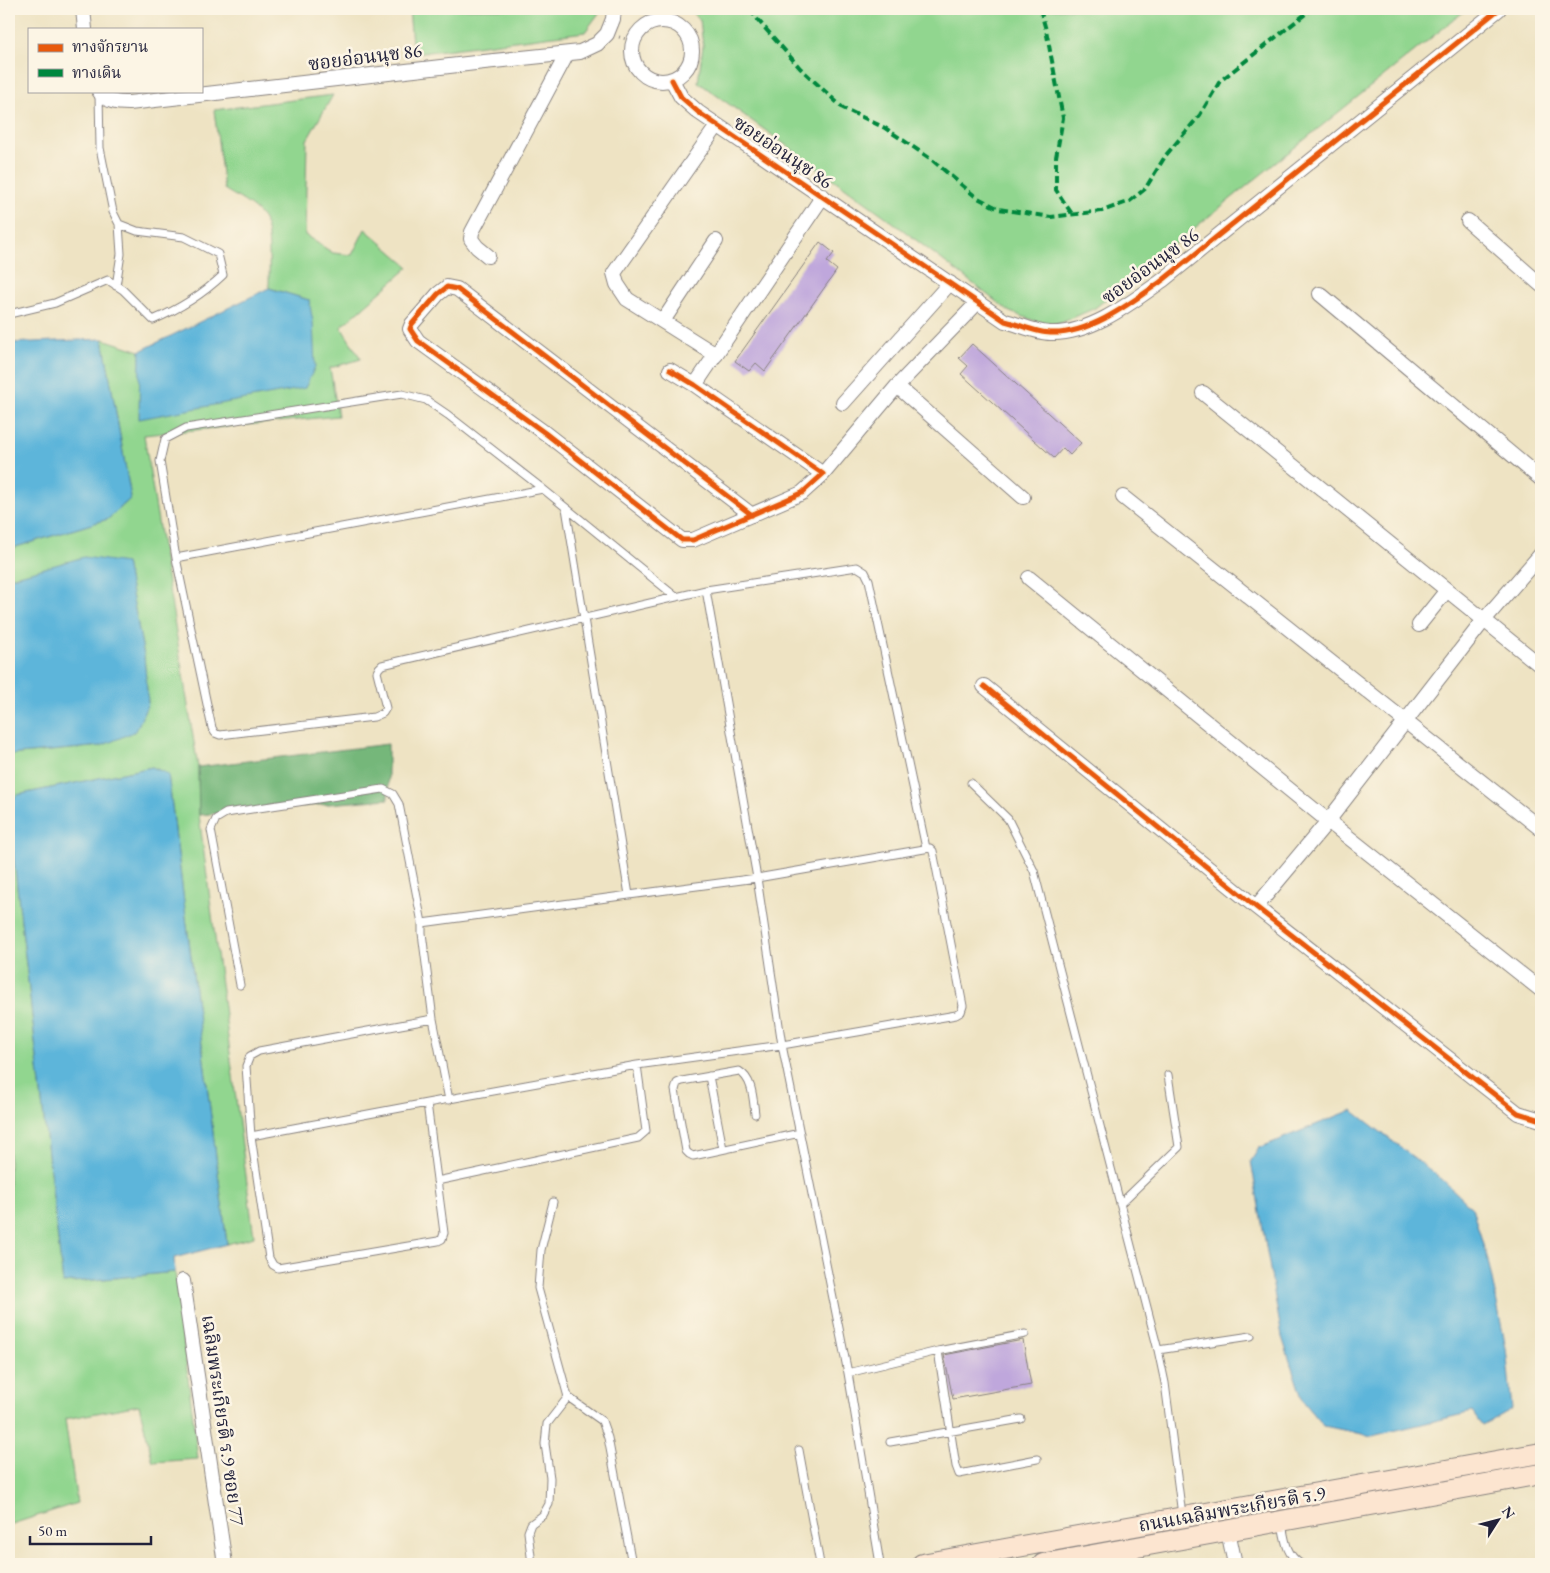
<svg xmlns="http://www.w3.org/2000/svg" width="1550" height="1573" viewBox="0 0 1550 1573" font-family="'EB Garamond','Noto Serif Thai',serif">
  <rect width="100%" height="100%" fill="#fcf5e5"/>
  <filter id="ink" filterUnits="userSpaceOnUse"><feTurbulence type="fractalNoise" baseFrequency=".02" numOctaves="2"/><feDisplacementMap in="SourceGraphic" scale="10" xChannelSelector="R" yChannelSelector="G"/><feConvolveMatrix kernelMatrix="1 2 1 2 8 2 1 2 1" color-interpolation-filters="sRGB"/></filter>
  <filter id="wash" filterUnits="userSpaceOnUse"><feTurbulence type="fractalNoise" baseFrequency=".0096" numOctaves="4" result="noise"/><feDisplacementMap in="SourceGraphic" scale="20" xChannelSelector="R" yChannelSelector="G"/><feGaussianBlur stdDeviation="1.12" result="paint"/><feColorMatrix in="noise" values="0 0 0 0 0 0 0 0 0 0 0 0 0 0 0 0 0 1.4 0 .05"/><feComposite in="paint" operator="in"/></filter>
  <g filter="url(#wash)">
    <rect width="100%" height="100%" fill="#eee3c3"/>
    <path fill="#91d68f" stroke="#5a7c65" d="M409 9H602L585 32 413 54Z
      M688 9H1467L1095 308 1052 327 1010 312 886 217 698 82 703 46 700 20Z
      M333 95 307 140 305 235 333 253 352 255 365 229 409 267 341 327 361 359 330 368 338 416 144 435 198 767 199 815 254 1237 227 1244 168 774 152 767 17 795 9 804V755L101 746 148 703 144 656 126 563 16 575 9 578V549L108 519 131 498 103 339 140 351V419L309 300 269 288C269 272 271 230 263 218 254 205 236 197 224 189L214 110Z
      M9 817 63 1283 175 1272 198 1459 153 1462 139 1405 65 1419 77 1503 9 1525Z"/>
    <path fill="#74b77a" stroke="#4b6c5a" d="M388 744V799L199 815 198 767Z"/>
    <path fill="#5db5da" stroke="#406c8a" d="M269 288 309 300 313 322 315 367 305 388 139 419 140 351Z
      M103 339 131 498 108 519 9 549V343Z
      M84 557 126 563 144 656 148 703 136 731 101 746 9 755V578Z
      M152 767 168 774 227 1244 174 1258 175 1272 63 1283 9 817V804L17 795Z
      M1352 1110 1443 1180 1472 1208 1488 1260 1506 1348 1512 1409 1482 1426 1472 1412 1372 1436 1324 1426 1303 1401 1282 1337 1251 1161 1259 1148Z"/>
    <g id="blocks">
      <path fill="#bfa7dc" d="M820 242 834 253 827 262 837 270 765 371 756 363 749 371 735 361Z
        M972 344 1081 443 1070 455 1063 448 1054 458 961 374 968 366 959 358Z
        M1023 1340 1031 1385 953 1399 944 1355Z"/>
    </g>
  </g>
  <g filter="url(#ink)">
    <use href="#blocks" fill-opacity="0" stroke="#88827f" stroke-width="1"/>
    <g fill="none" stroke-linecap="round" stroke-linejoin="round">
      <defs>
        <path id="service" d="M116 286 121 254 119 224
          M9 314 55 303 108 280 123 290 153 320C179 309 202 295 223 275L218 254 184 237 137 231 119 224 113 212 100 148 99 94
          M176 558 543 489
          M706 590 757 878 782 1045 848 1373 880 1564
          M676 597 382 665 379 668 377 672 386 708 383 713 374 717 220 735 215 733 212 728 176 558 160 461 165 439 186 428 402 394 426 400 448 415 543 489 676 597 706 590 857 567 865 572 869 580 926 848
          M971 783 1008 819 1034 871 1158 1350 1165 1383 1182 1515
          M240 985 211 830 216 819 226 813 383 789 393 794 399 804 422 923
          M709 1076 723 1149
          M449 1100 433 1019 422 933V923L629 895 566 508
          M427 1103 444 1233 442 1239 438 1241 278 1268 273 1265 269 1258 251 1136 246 1066 250 1056 259 1051 433 1019
          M755 1114C753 1099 753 1079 739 1071L682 1081 677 1083 675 1090 686 1151 689 1154 693 1156 800 1133
          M251 1136 427 1103 637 1065 782 1045 956 1015 961 1012 963 1006 933 851 930 848 757 878 629 895
          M437 1181 638 1138 646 1131 637 1065
          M553 1202 541 1250 538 1288 568 1397 602 1421 608 1438 632 1564
          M1120 1204 1179 1147 1168 1075
          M1158 1350 1251 1336
          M938 1351 1025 1334
          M848 1373 938 1351 956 1466 959 1474 1037 1459
          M890 1442 1021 1419
          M799 1450 820 1564
          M1282 1523C1285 1540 1286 1555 1301 1564
          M532 1564 528 1532 531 1524 543 1515 549 1504 550 1478 545 1444 547 1424 568 1397"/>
        <path id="minor" d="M83 9 85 29
          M632 51a30 30 0 1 1 60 0a30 30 0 1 1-60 0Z
          M672 80 681 97 698 112 1005 321C1018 324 1037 333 1050 333 1090 335 1132 302 1163 280L1499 9
          M99 91C105 102 118 103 129 103L484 62 580 52 597 44 607 34 613 19 614 9
          M1468 221 1541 285
          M488 256 477 247 471 239 472 232 567 54
          M1320 294 1541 479
          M663 321 716 241
          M716 355 627 299 617 284 614 273 717 126
          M670 370 695 385 823 474 802 493 693 540H682L545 433 418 341 410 329 412 324 438 294 447 287 457 289 752 515
          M695 385 823 196
          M897 386 1023 497
          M1203 393 1541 666
          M843 403 950 283
          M823 474 897 386 978 302
          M1123 497 1541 829
          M1029 578 1328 821 1541 990
          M1419 625 1447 590
          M984 686 1256 907 1518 1113 1541 1120
          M1256 907 1328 821 1484 620 1541 554
          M183 1281 225 1564
          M1228 1531 1235 1564"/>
        <path id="secondary" d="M922 1564 1541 1453
          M1043 1564 1541 1474"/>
      </defs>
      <use href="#service" stroke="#88827f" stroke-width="9"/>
      <use href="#minor" stroke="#88827f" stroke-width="16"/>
      <use href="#secondary" stroke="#88827f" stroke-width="22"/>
      <path stroke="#88827f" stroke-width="3" stroke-dasharray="1 4" stroke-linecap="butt" d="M619 37 633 41"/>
      <use href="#service" stroke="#fff" stroke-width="7"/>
      <use href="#minor" stroke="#fff" stroke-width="14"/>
      <use href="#secondary" stroke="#fce5d0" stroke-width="20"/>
      <path stroke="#00873e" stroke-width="4" stroke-dasharray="8 4" stroke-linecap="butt" d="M750 9 757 19 800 68 843 108 885 128 931 159 976 197 999 209 1051 217 1102 211 1130 201 1145 189 1166 155 1200 115 1220 81 1308 12 1314 9
        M1040 9 1046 30 1063 118 1056 157V190L1072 214"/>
      <defs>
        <path id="cycleway" d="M672 80 681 97 698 112 1005 321C1018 324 1037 333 1050 333 1090 335 1132 302 1163 280L1499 9
          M670 370 695 385 823 474 802 493 693 540H682L545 433 418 341 410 329 412 324 438 294 447 287 457 289 752 515
          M984 686 1256 907 1518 1113 1541 1120"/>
      </defs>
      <use href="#cycleway" stroke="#fcf5e5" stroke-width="8"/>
      <use href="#cycleway" stroke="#e8590c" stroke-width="5"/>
    </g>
  </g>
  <g text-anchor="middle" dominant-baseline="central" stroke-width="5" stroke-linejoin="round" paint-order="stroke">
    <g font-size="19" fill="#22223b" stroke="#fcf5e5">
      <text transform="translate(365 57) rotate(-7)">ซอยอ่อนนุช 86</text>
      <text transform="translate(783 152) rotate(34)">ซอยอ่อนนุช 86</text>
      <text transform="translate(1150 266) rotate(-36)">ซอยอ่อนนุช 86</text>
      <text transform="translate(223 1420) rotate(82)">เฉลิมพระเกียรติ ร.9 ซอย 77</text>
      <text transform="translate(1232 1509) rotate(-10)">ถนนเฉลิมพระเกียรติ ร.9</text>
    </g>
  </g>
  <rect width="1550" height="1573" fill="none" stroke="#fcf5e5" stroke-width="30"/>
  <rect x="28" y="28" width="175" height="65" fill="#fcf5e5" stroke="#a5a1a1"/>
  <rect x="38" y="44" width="25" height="8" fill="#e8590c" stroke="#a5a1a1"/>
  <text x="72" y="52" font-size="15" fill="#22223b">ทางจักรยาน</text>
  <rect x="38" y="69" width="25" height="8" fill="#00873e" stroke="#a5a1a1"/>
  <text x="72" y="78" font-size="15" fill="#22223b">ทางเดิน</text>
  <g transform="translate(1498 1520) rotate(54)" stroke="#fcf5e5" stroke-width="4" paint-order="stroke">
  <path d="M0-4L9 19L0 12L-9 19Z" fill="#22223b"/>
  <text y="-8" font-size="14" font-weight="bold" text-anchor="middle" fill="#22223b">N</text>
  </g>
  <path d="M30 1536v8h121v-8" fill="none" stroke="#22223b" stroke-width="2.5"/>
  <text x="38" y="1536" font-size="15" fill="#22223b" stroke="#fcf5e5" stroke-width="4" paint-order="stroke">50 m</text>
</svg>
